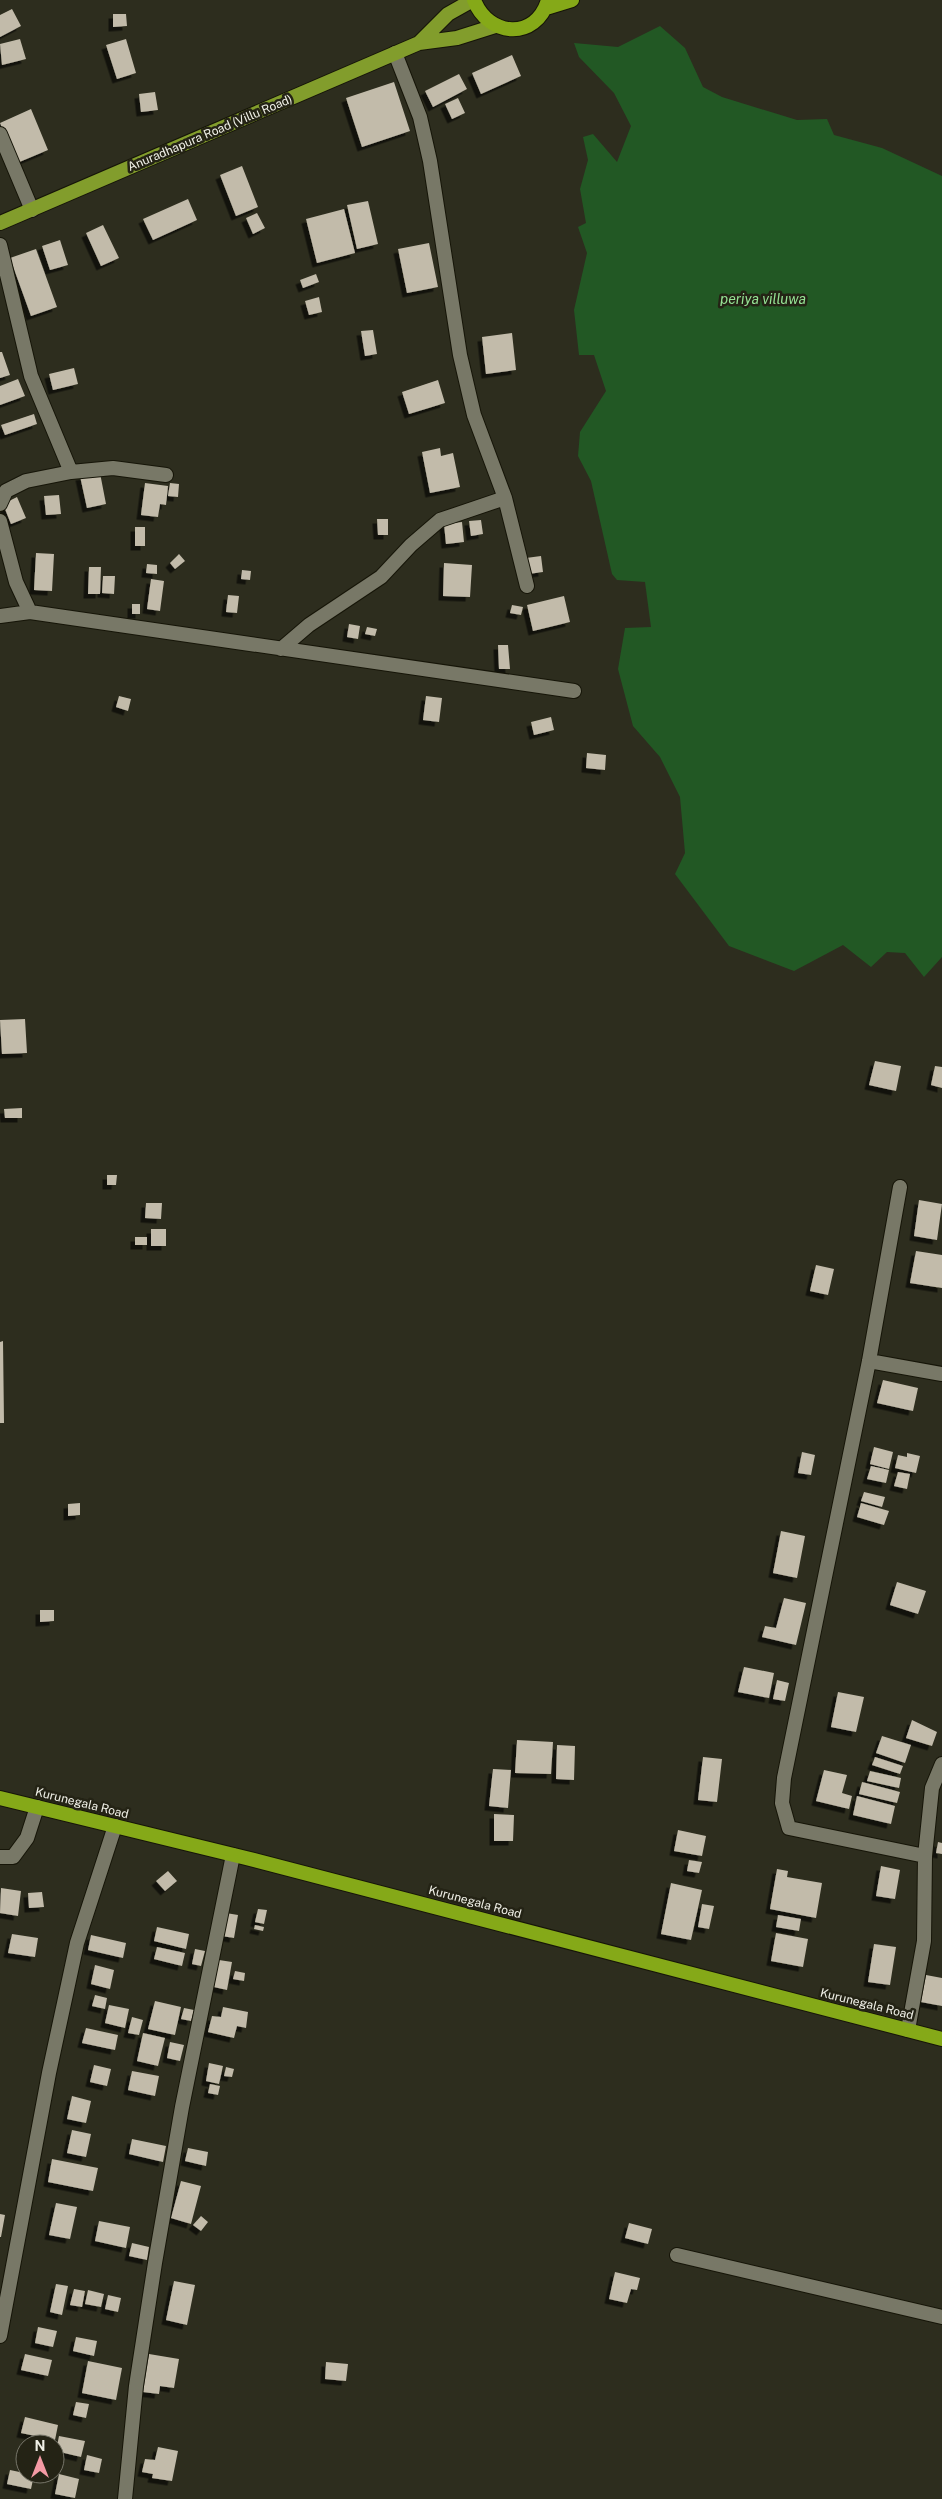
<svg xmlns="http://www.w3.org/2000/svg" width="942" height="2499" viewBox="0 0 942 2499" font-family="'Public Sans',sans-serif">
  <defs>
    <filter id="shadow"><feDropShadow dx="-4.5" dy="4.5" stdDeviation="0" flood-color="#0009"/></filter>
  </defs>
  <rect width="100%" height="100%" fill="#2d2d1e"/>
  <path fill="#225824" d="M660 26 685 48 703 87 722 97 797 120 827 119 834 135 882 148 942 176V957L924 977 905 953 887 952 871 967 843 945 794 971 729 946 675 874 685 853 680 797 660 757 633 726 618 669 625 628 651 627 645 582 617 580 612 574 591 481 578 456 580 432 606 391 594 355H579L574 310 587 253 578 227 586 223 580 189 588 160 583 137 593 134 617 162 631 126 614 93 579 57 574 43 618 47Z"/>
  <path fill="#c2bbaa" filter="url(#shadow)" d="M12 9 21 26 0 37V15Z
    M113 14H126L127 26 113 27Z
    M20 39 26 59 2 65 0 44Z
    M126 39 136 73 117 79 106 45Z
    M512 55 521 76 481 94 472 73Z
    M459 74 467 89 433 107 425 91Z
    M394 82 410 131 362 147 346 98Z
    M155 92 158 110 141 112 139 94Z
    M458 98 465 113 452 119 445 104Z
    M31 109 48 150 17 163 0 123Z
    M242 166 258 207 236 216 220 175Z
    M188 199 197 220 153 240 143 219Z
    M368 201 378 244 357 249 347 205Z
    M344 209 355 253 317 263 306 219Z
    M257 213 265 228 253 234 246 218Z
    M103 225 119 258 101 266 86 233Z
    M60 240 68 265 50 270 42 246Z
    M429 243 438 287 407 293 398 249Z
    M36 249 57 307 31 316 10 258Z
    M316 274 319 282 303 288 300 280Z
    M319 297 322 312 309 315 305 301Z
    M373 330 377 354 365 356 361 331Z
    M512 333 516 370 486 374 482 337Z
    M0 352H2L10 375 0 378Z
    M74 368 78 384 53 390 49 374Z
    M18 379 25 396 0 405V386Z
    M438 380 445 403 409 414 402 392Z
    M34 414 37 424 5 435 1 425Z
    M440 448 441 456 453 453 460 487 430 493 422 452Z
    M100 473 106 504 87 508 80 476Z
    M145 483 168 486 166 505 160 504 158 517 141 515Z
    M170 483 179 484 178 497 168 496Z
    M59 495 61 514 46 515 44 496Z
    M17 497 26 518 11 524 3 504Z
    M377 519H388V535H378Z
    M481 520 483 534 471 536 469 521Z
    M462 522 464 542 446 544 444 524Z
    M135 527H145V546H135Z
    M36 553 54 554 52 591 34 590Z
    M179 554 185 561 175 569 170 563Z
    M541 556 543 572 528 574 526 558Z
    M444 563 472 565 470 597 443 596Z
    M147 564 157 565V574L146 573Z
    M89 567H101L100 594H88Z
    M242 570 251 571 250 580 241 579Z
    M103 576H115L114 594 102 593Z
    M151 579 164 581 160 611 147 609Z
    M228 595 239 596 237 613 226 612Z
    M564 596 570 622 533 631 527 605Z
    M132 604H140V614H132Z
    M512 605 523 607 521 615 510 613Z
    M349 624 360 626 358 639 347 637Z
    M367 627 377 629 375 636 365 634Z
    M498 645H508L510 669H499Z
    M119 696 131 699 128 711 116 707Z
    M426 696 442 698 439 722 423 720Z
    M551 717 554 730 534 735 531 722Z
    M587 753 606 755 605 770 586 768Z
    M25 1019 27 1053 2 1054 0 1020Z
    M875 1061 901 1066 896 1091 869 1085Z
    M935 1066 942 1067V1088L931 1085Z
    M22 1108V1118H5L4 1109Z
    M107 1175H117L116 1185H107Z
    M919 1200 942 1204 937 1240 914 1236Z
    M146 1203H162L161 1219 145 1218Z
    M151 1229H166V1246H151Z
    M135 1237H147V1245H135Z
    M916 1251 942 1255V1288L910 1283Z
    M816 1265 834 1269 828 1295 810 1291Z
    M3 1341 4 1423H0V1342Z
    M883 1380 918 1388 913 1411 877 1403Z
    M874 1447 893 1452 889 1469 870 1464Z
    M802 1452 815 1455 811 1475 798 1473Z
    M907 1453 920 1456 916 1473 895 1468 898 1455 907 1457Z
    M871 1466 889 1470 886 1483 867 1479Z
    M898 1472 910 1474 907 1489 894 1486Z
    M864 1492 885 1497 882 1507 861 1501Z
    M80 1503V1515L68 1516V1504Z
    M861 1503 889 1511 884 1525 857 1517Z
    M781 1531 805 1536 797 1578 773 1573Z
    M897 1582 926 1591 918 1614 890 1605Z
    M784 1598 806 1603 796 1645 762 1637 765 1626 776 1628Z
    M40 1610H54V1621L40 1622Z
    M744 1667 774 1673 769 1698 738 1692Z
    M777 1680 789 1683 785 1701 773 1699Z
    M838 1692 864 1697 856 1732 831 1727Z
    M912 1720 937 1732 932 1746 906 1738Z
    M882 1736 911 1745 905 1763 876 1753Z
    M517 1740 553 1742 551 1774 515 1773Z
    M557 1745 575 1746 574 1780 556 1779Z
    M703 1757 722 1759 717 1802 698 1800Z
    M875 1757 903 1766 900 1774 872 1765Z
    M493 1769 511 1770 508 1808 489 1806Z
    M824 1770 847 1775 842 1793 852 1796 849 1809 816 1801Z
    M870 1771 901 1778 899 1788 867 1781Z
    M862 1782 900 1792 897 1803 859 1794Z
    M857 1796 895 1806 891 1824 853 1815Z
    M494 1814 514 1815 513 1841H494Z
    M678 1830 706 1836 702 1856 674 1851Z
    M938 1842 942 1843V1854L936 1853Z
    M689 1860 702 1862 699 1873 687 1871Z
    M881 1866 900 1870 895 1899 876 1896Z
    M777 1869 788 1871 787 1877 822 1883 816 1918 770 1909Z
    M168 1871 177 1881 165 1891 156 1881Z
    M671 1883 702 1890 691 1940 661 1934Z
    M1 1888 21 1891 18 1916 0 1913Z
    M42 1892 44 1907 29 1908 28 1893Z
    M702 1904 714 1906 709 1929 698 1927Z
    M258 1909 267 1910 264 1924 255 1922Z
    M226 1913 238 1915 234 1938 222 1936Z
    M778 1915 801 1919 799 1931 776 1927Z
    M255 1925 264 1927 263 1931 254 1929Z
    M157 1927 189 1934 186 1949 154 1941Z
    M776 1933 808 1939 803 1967 771 1961Z
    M12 1934 38 1938 35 1957 8 1953Z
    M91 1935 126 1943 123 1958 88 1950Z
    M874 1944 896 1947 890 1985 868 1982Z
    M157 1947 185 1953 182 1966 154 1959Z
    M195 1949 205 1951 201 1966 192 1964Z
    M219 1960 232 1962 227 1990 214 1987Z
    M95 1965 114 1970 110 1989 91 1984Z
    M235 1971 245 1973 244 1981 233 1979Z
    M926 1975 942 1978V2006L921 2002Z
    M95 1995 107 1998 105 2009 92 2006Z
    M155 2001 181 2007 175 2035 148 2029Z
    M109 2005 129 2009 125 2028 105 2023Z
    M223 2007 248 2012 246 2028 237 2026 234 2038 208 2032 212 2016 221 2017Z
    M184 2008 194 2010 191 2021 181 2019Z
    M132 2017 143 2020 139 2035 128 2033Z
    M86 2028 118 2035 115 2050 82 2043Z
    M143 2033 165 2038 158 2066 137 2061Z
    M170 2042 184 2045 180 2061 167 2058Z
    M209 2063 223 2066 219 2084 206 2081Z
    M94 2065 111 2069 107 2086 90 2082Z
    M226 2067 234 2069 232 2077 224 2076Z
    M132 2071 159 2076 155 2096 128 2090Z
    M210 2084 220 2086 218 2095 208 2093Z
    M72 2096 91 2101 86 2123 67 2119Z
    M72 2130 91 2134 86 2157 67 2153Z
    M132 2139 166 2146 163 2162 129 2154Z
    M188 2148 208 2152 206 2166 185 2161Z
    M52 2159 98 2168 93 2191 48 2182Z
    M181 2181 201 2186 191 2224 171 2218Z
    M56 2203 77 2207 70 2239 49 2235Z
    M0 2214 5 2215 1 2237H0Z
    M201 2216 208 2222 201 2231 193 2225Z
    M99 2221 130 2227 126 2248 95 2241Z
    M629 2223 652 2229 648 2244 625 2238Z
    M132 2243 149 2247 147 2260 129 2256Z
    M615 2272 640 2278 637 2290 631 2289 627 2303 609 2299Z
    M174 2281 195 2285 187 2325 166 2320Z
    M56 2284 68 2286 62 2315 50 2312Z
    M74 2289 85 2291 82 2307 70 2305Z
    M88 2290 104 2294 101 2307 85 2304Z
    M108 2295 121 2298 118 2312 105 2309Z
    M38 2327 57 2331 53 2347 35 2343Z
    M76 2337 97 2341 94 2356 73 2351Z
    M25 2354 52 2360 48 2376 21 2370Z
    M149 2354 179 2359 174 2388 160 2386 159 2394 143 2392Z
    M88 2361 122 2368 116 2400 82 2393Z
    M326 2362 348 2364 346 2381 325 2379Z
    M76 2402 89 2404 86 2418 73 2415Z
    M25 2417 58 2425 55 2440 21 2433Z
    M59 2436 85 2441 81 2457 56 2451Z
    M158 2447 178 2451 172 2481 152 2478 153 2474 142 2472 145 2459 155 2460Z
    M87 2455 102 2459 99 2473 84 2470Z
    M10 2470 34 2475 31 2489 7 2484Z
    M59 2474 79 2479 75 2498 55 2494Z"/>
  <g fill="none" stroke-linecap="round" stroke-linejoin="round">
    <defs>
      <path id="minor" d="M395 53 420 117 430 161 460 355 474 415 505 498 527 586
        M0 134 32 210
        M0 245 31 376 71 472 26 481 6 491 0 504
        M71 472 113 468 166 475
        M0 521 16 582 30 612
        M0 616 30 612 574 691
        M281 649 309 625 381 577 411 545 440 520 505 498
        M900 1187 869 1361 784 1778 782 1803 789 1828 925 1856
        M869 1361 942 1374
        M0 1857H13L27 1838 37 1807
        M908 2030 924 1941 925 1856 932 1788 942 1764
        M677 2255 942 2317
        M0 2336 49 2073 77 1943 115 1826
        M125 2499 136 2386 155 2263 182 2107 233 1855"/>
      <path id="primary" d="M419 43 448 14 473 0
        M0 223 419 43 457 38 495 26"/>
      <path id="trunk" d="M474 0C488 37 536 41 548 0
        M546 8 572 0
        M0 1798 246 1858 942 2039"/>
    </defs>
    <use href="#minor" stroke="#161508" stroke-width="16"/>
    <use href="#primary" stroke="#161508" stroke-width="16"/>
    <use href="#trunk" stroke="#161508" stroke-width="16"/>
    <use href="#minor" stroke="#787867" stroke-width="14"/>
    <use href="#primary" stroke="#829d2c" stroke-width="14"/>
    <use href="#trunk" stroke="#85a918" stroke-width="14"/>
  </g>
  <g text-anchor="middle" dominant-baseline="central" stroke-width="5" stroke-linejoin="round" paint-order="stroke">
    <g font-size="12" fill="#f0f0e7" stroke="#242315">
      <text transform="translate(210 133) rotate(-23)">Anuradhapura Road (Villu Road)</text>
      <text transform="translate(82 1803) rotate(14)">Kurunegala Road</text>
      <text transform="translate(475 1902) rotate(15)">Kurunegala Road</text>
      <text transform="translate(867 2004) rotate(14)">Kurunegala Road</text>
    </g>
    <g font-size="14" font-style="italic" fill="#96e395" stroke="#242315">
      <text x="763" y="299">periya villuwa</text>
    </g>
  </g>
  <g transform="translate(40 2459)"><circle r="24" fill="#242315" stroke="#767569"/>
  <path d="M0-4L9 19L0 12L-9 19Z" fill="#f49aa4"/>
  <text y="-8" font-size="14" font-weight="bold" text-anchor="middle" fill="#f0f0e7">N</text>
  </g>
</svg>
